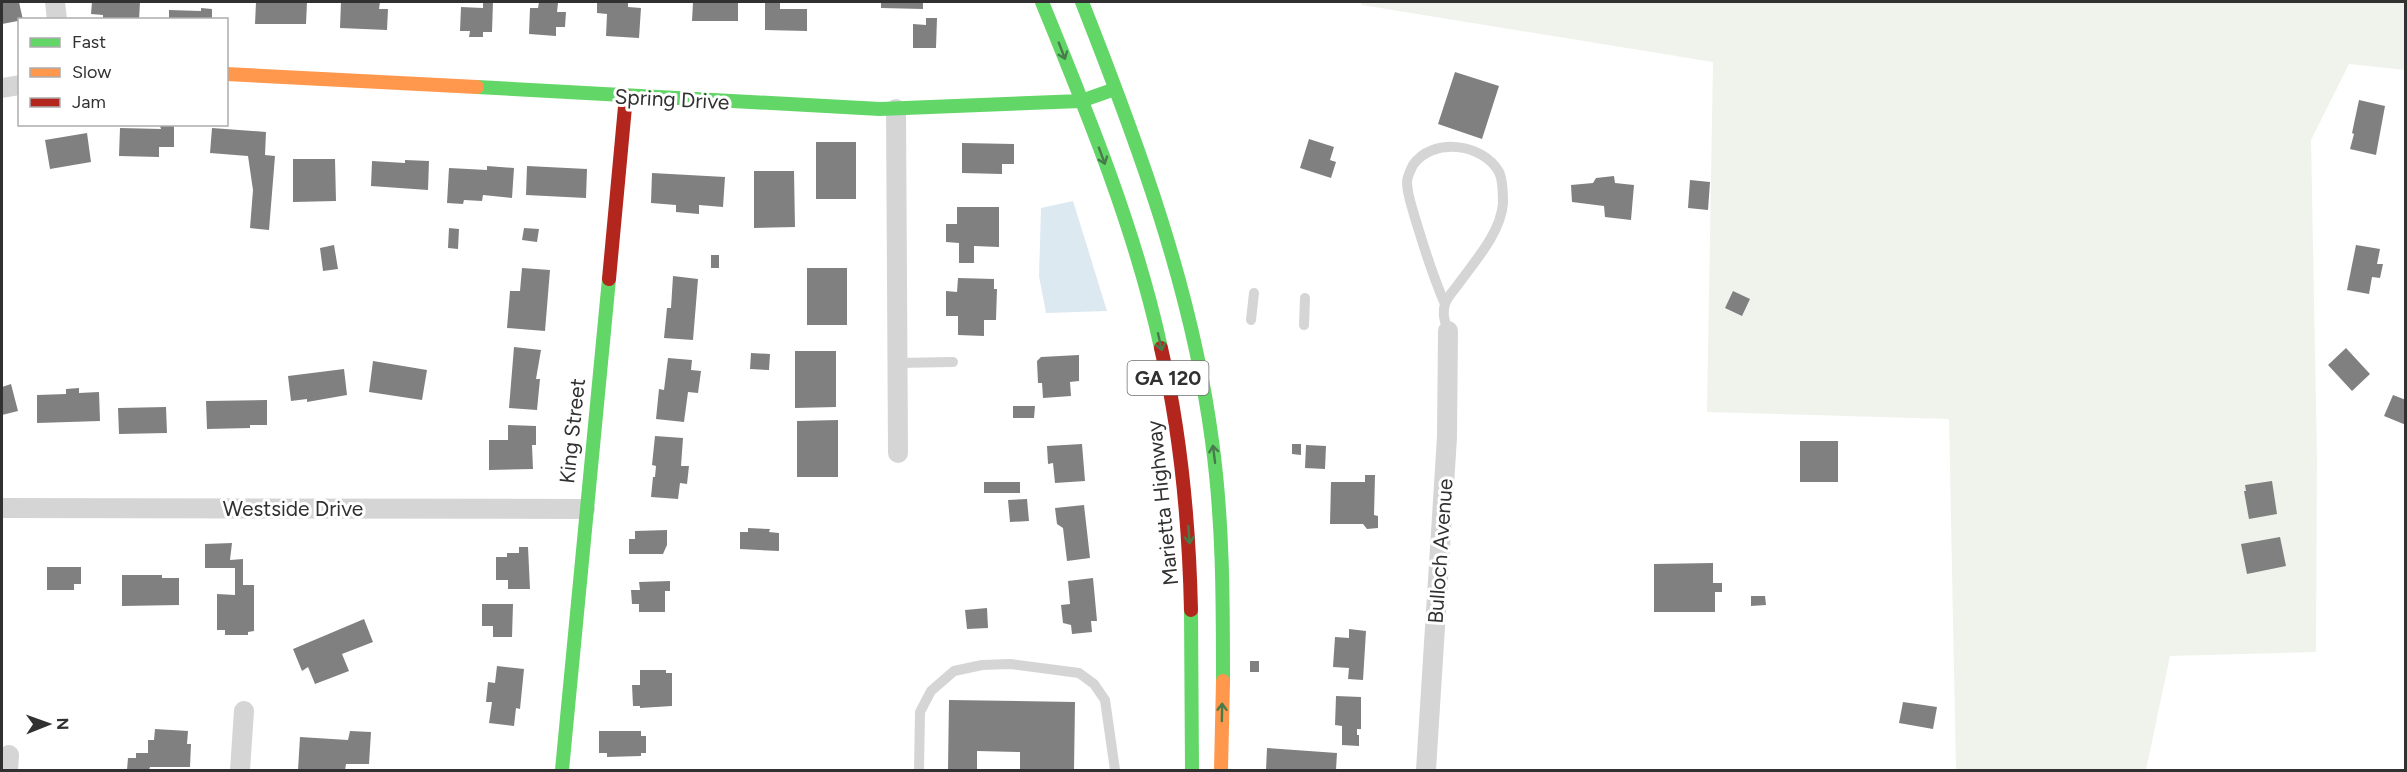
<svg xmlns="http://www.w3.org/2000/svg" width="2407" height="772" viewBox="0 0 2407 772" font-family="Figtree,sans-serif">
  <rect width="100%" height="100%" fill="#fff"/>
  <path fill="#f0f3ec" d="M1360 2H2405V70L2349 64 2311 140 2317 458 2316 652 2170 656 2146 770H1956L1949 419 1707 412 1713 62 1362 5Z"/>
  <path fill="#dde9f1" d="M1073 201 1107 311 1046 313 1039 276 1041 208Z"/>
  <path fill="#808080" d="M2 2H19L23 20 2 24Z
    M92 2H140L139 20H111L103 18V15L91 14Z
    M256 2H307L306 24H255Z
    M341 2H380L379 9H388L387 30 340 28Z
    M483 2H493L492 32H483V37H469L470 31H460L461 7 483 8Z
    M539 2 558 3 557 12H566L565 27H556V36L529 34 530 8H538Z
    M597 2H628V7L641 8 639 38 606 36 607 14 597 13Z
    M693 2H738V21H692Z
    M765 2H780V9H807V31L765 30Z
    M881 2H923V9L881 8Z
    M201 8 212 9V20H169V10L201 11Z
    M926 18H937L936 48H913V24L926 25Z
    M1455 72 1499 86 1482 139 1438 124Z
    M2359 100 2385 106 2376 155 2350 149 2354 134 2352 133Z
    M160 126H174V147H159V157L119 156 120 128 161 129Z
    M212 128 266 132 265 155 275 156 269 230 250 228 253 190 248 156 210 153Z
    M87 133 91 162 50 169 45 140Z
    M1309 139 1334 147 1330 160 1336 162 1331 178 1300 168Z
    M816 142H856V199H816Z
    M962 143 1014 144V164H1002V174L962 173Z
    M293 159H335L336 201 293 202Z
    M405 160 429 161 428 190 371 186 372 161 405 163Z
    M487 166 514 168 512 198 483 195 482 201 464 200 463 204 447 203 449 168 487 170Z
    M527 166 587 169 586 198 526 195Z
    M754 171H794L795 227 754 228Z
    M652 173 725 177 723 207 699 205V214L676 212V205L651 203Z
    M1614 176 1615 183 1634 185 1631 220 1605 217 1604 206 1572 202 1571 185 1593 183 1596 178Z
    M1690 180 1710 182 1708 210 1688 208Z
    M957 207H999V247L974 246V263H959V243L946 242V224H957Z
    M449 228 459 229 458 249 448 248Z
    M524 228 539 229 537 242 522 240Z
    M334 245 338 269 323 271 320 248Z
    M2356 245 2380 249 2377 264H2383L2380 278 2372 277 2369 294 2347 290Z
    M711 255H719V268H711Z
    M522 268 550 270 545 331 507 328 510 291H520Z
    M807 268H847V325H807Z
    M673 276 698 279 693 340 664 338 667 308H671Z
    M958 278 994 279V289H997L996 320H984V336L958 335V316H946V291L957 292Z
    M1733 291 1750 299 1742 316 1725 308Z
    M514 347 541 350 536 379H540L537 410 509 408Z
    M2346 348 2370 374 2352 391 2328 365Z
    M795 351H836V407L795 408Z
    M751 353 770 354 769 370 750 369Z
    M1079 355V381L1070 382 1071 396 1043 398 1042 383H1038L1037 361 1041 357Z
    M668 358 692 360 691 370 701 371 698 393 688 392 684 422 656 419 659 389 664 390Z
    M373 361 427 370 422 400 369 392Z
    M344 369 347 395 307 402V399L291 401 288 376Z
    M11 384 18 411 2 415V387Z
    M79 388V393L99 392 100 421 37 423V395L66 394V389Z
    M2393 395 2406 400V425L2384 416Z
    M267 400V425H250V428L207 429 206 401Z
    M1013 406H1035L1034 418H1013Z
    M166 407 167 433 119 434 118 408Z
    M838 420V477H797V421Z
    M508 425 536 426V445H532L533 469 489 470V440H508Z
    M655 436 683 438 681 466H689L687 484 680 483 678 499 651 497 653 477H655L656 466 652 465Z
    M1800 441H1838V482H1800Z
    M1082 444 1085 481 1055 483 1053 463 1048 464 1047 446Z
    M1292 444H1301V455L1292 454Z
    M1306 445 1326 446 1325 469 1305 468Z
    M1365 475H1375L1374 515 1378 516V528L1367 529 1363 524H1330L1331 482H1365Z
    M2272 481 2277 514 2249 519 2244 491H2246L2245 485Z
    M984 482H1020V493H984Z
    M1027 499 1029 521 1010 522 1008 500Z
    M1084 505 1090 558 1067 561 1063 528 1057 524 1055 508Z
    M748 528 770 529 769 532 779 533V551L740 549V532H748Z
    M667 530V545L663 554H629V539H635V531Z
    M2280 537 2286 566 2247 574 2241 544Z
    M232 543 230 560 243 559V585H254V631L248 632V635H225V630H217V594L235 595V568H205V544Z
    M519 547H528L530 589H508V580H496V557H507V553H519Z
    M1713 563V583H1722V592H1715V612H1654V564Z
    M47 567H81V584H74V590H47Z
    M122 575H162V578H179V605L122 606Z
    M1093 578 1097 621H1091L1092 632 1072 634 1071 625 1063 623 1061 605 1070 604 1068 581Z
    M670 581V591H665V612H639V604H632L631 590H640L639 582Z
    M1751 596H1765L1766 605 1751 606Z
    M482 604H513L512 637H493V626H482Z
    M987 608 988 628 967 629 965 610Z
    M364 619 373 642 342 654 349 671 315 684 308 667 302 671 293 649Z
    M1349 629 1366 631 1363 680 1348 679 1349 668 1333 667 1335 637 1349 638Z
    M1250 661H1259V672H1250Z
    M497 666 524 669 520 709 516 708 514 726 489 723 492 702H486L488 682 495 683Z
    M640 670H666V673H672V706L640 708V706H633L632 685H640Z
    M1336 696 1361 697V729H1357V735H1359V746L1342 745V726L1335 725Z
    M949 700 1075 702 1074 770H1020V752L977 751V770H948Z
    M1903 702 1937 707 1933 729 1899 723Z
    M155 729 188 731 187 744H191L190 767H150L149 770H127L128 758H136V753H148V740H154Z
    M350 731 371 732 369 764H346L345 770H298L300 737 348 740Z
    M599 731H641V736H646V753H641V756L607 757V753H599Z
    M1267 748 1337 753 1336 770H1266Z"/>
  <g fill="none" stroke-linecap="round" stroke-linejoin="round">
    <path stroke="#d5d5d5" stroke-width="10" d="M1445 304C1432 275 1424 247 1415 218 1412 207 1407 194 1407 182 1407 178 1411 169 1413 165 1432 137 1483 143 1499 172 1503 180 1503 193 1503 203 1501 233 1474 262 1457 286 1453 291 1447 298 1445 304 1442 314 1445 322 1448 331
      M1251 320 1254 293
      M1304 325 1305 298
      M897 363 953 362
      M919 770 920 712 931 691 954 671 982 665 1010 664 1079 673 1094 684 1105 700 1115 770"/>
    <path stroke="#d5d5d5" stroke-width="20" d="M55 2 57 20
      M2 88 20 85
      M896 109 898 453
      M2 508 585 509
      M8 770 9 755
      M240 770 244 711
      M1426 770 1447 437 1448 331"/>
    <path stroke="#63d668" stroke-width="14" d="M1042 2C1088 115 1135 228 1161 348
      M1082 2C1138 144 1192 289 1212 441 1223 520 1223 601 1223 681
      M477 87 880 109 1081 101 1115 89
      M1191 610 1192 770
      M562 770 609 279"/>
    <path stroke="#ff974d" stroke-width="14" d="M226 74 477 87
      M1221 770 1223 681"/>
    <path stroke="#b3261e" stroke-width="14" d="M609 279 626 96
      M1161 348C1181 434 1189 522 1191 610"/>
  </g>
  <defs><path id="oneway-shaft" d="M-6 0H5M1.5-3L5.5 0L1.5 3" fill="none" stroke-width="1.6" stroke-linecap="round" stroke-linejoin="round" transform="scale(1.5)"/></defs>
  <g stroke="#487b4a">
    <use href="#oneway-shaft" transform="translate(1062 51) rotate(69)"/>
    <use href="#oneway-shaft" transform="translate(1102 156) rotate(70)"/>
    <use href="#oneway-shaft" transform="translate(1160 342) rotate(77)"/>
    <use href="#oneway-shaft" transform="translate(1214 454) rotate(-97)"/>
    <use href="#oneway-shaft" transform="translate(1189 535) rotate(86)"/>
    <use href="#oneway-shaft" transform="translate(1222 712) rotate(-89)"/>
  </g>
  <g text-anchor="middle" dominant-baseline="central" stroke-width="6" stroke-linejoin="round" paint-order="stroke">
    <rect fill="#fff" stroke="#6f6f6f" stroke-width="1.5" x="1127.5" y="361" width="81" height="34" rx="4.5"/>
    <g font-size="20" font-weight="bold" fill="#313131">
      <text x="1168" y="378">GA 120</text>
    </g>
    <g font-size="21" fill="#313131" stroke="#fff">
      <text transform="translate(672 99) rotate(3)">Spring Drive</text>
      <text transform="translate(572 431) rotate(-84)">King Street</text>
      <text transform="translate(1162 503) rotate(-96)">Marietta Highway</text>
      <text x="293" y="508">Westside Drive</text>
      <text transform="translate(1440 551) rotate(-86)">Bulloch Avenue</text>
    </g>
  </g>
  <rect width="2407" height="772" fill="none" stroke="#313131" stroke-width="6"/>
  <rect x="18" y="18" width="210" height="108" fill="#ffffff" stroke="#adadad" stroke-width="1.5"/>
  <rect x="30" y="38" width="30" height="9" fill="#63d668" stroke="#adadad" stroke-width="1.5"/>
  <text x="72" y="48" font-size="18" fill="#313131">Fast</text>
  <rect x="30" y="68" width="30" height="9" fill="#ff974d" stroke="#adadad" stroke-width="1.5"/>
  <text x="72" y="78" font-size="18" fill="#313131">Slow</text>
  <rect x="30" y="98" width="30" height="9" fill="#b3261e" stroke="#adadad" stroke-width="1.5"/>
  <text x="72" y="108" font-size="18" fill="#313131">Jam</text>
  <g transform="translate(48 724) rotate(89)" stroke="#ffffff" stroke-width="4.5" paint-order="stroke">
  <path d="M0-4.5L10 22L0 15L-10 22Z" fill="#313131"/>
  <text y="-9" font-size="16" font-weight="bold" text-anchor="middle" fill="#313131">N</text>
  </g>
</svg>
